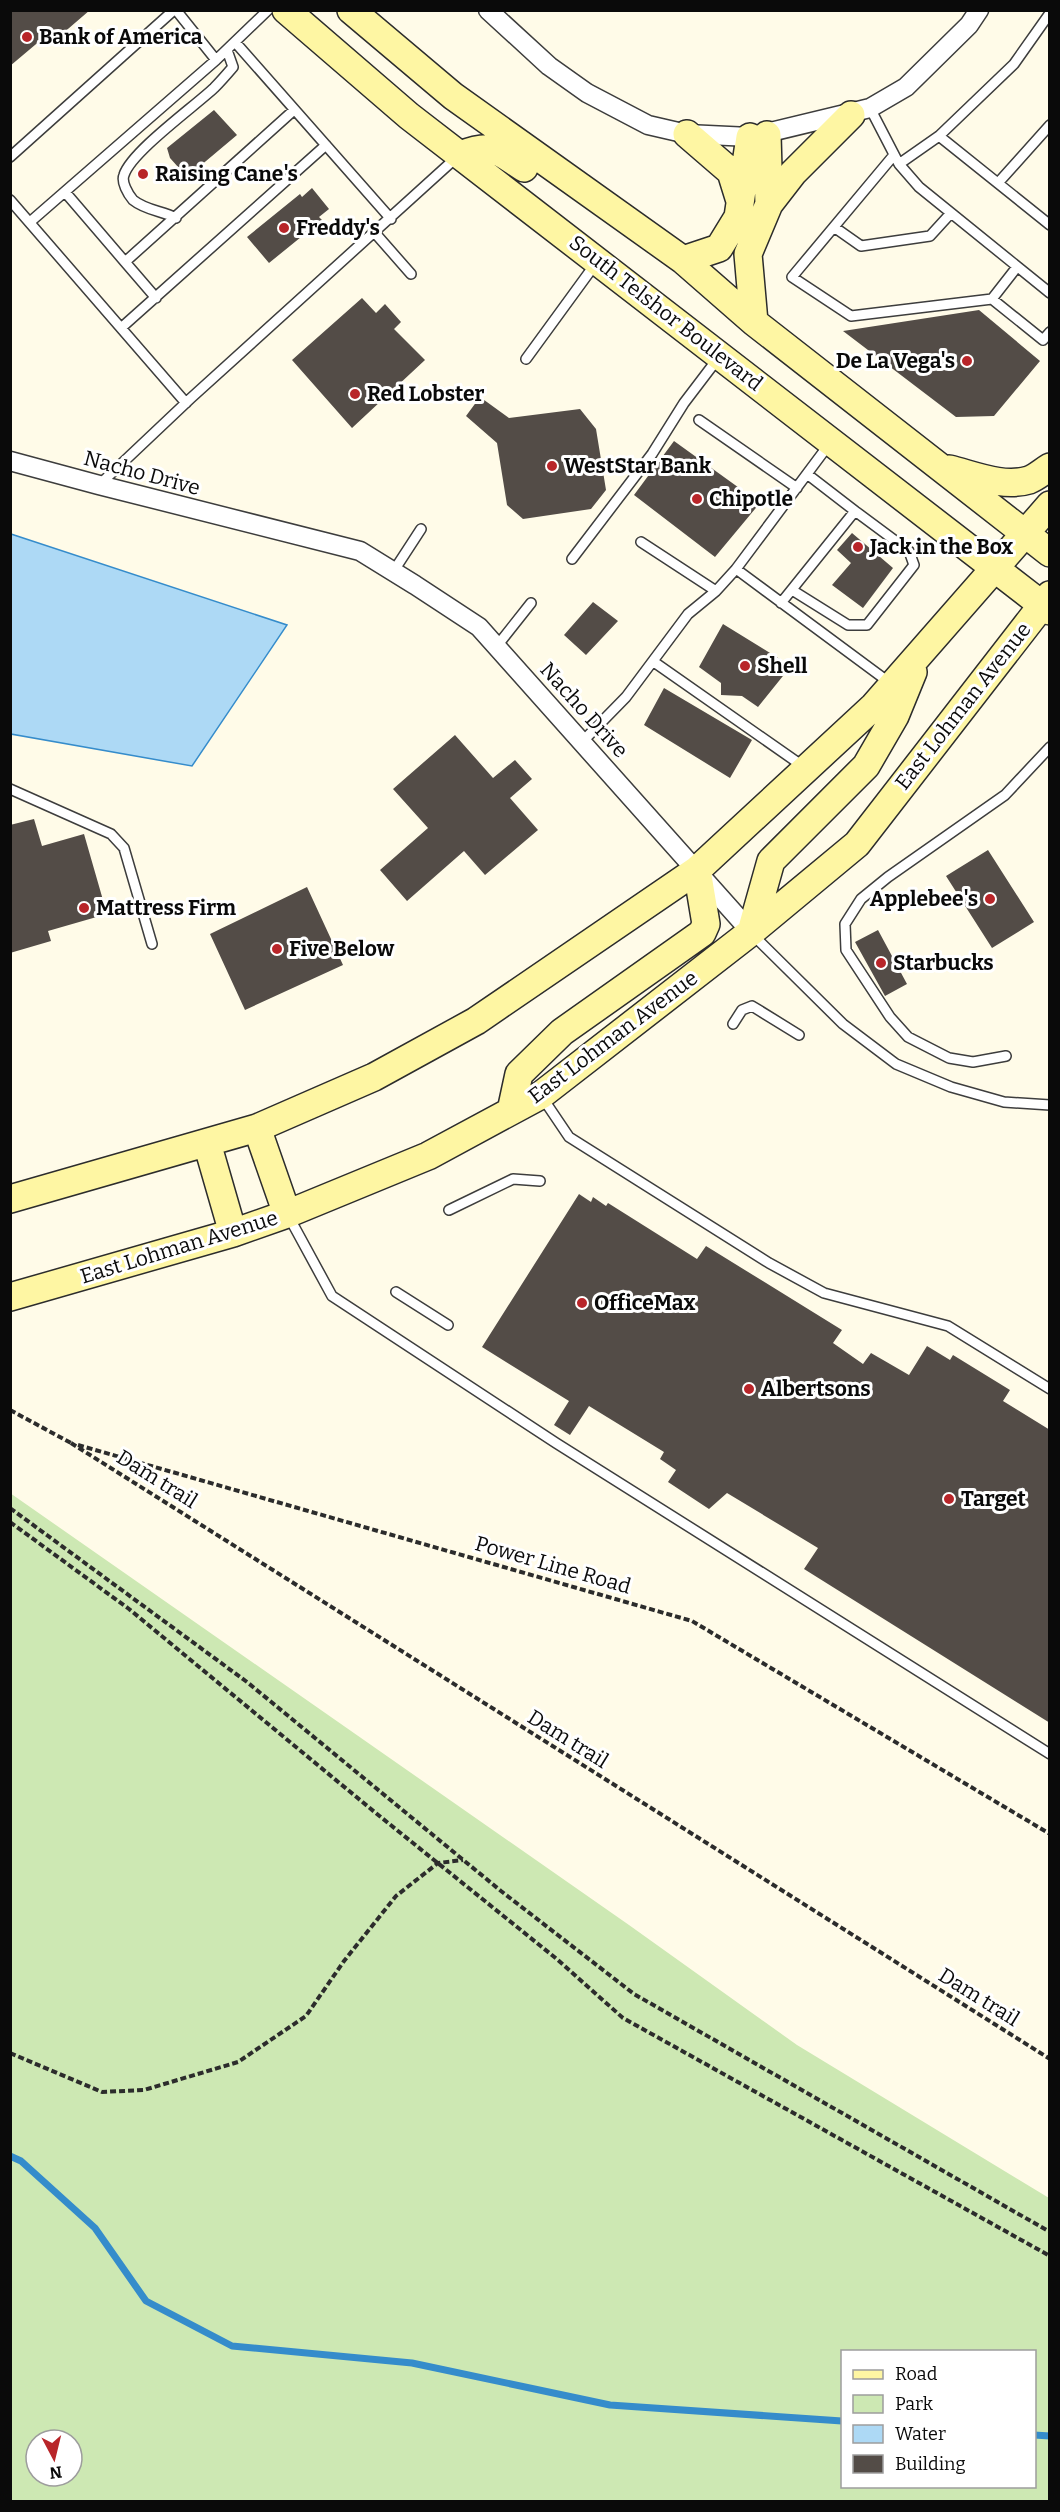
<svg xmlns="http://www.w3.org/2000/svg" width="1060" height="2512" viewBox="0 0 1060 2512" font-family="Bitter,serif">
  <rect width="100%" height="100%" fill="#fffbe8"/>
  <path fill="#cde8b3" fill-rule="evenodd" d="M10 1493 629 1925 797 2045 1049 2198V2501H11ZM842 2352H1034V2486H842ZM36 2440H72V2476H36Z"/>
  <path fill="#add9f5" stroke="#358ccb" stroke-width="1.5" d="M11 534 287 625 192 766 11 734Z"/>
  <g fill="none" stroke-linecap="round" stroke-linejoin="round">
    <path stroke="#358ccb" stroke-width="7" d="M10 2156 21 2161 95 2228 146 2301 232 2346 412 2363 610 2405 842 2421
      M1034 2435 1050 2436"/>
  </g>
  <path fill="#534c47" d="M10 10H90L54 41 48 34 10 66Z
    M214 110 237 135 187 177 170 158 167 148Z
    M312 188 329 209 319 217 322 220 269 263 247 237 300 194 302 197Z
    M362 298 376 313 385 304 401 322 394 329 425 360 352 428 292 360Z
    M979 310 1040 361 994 416 956 417 843 331Z
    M480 397 509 418 580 409 596 429 606 490 591 509 523 519 507 505 497 443 466 416Z
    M674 441 760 503 715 557 634 495Z
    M852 533 893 568 863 608 832 585 851 563 837 550Z
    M593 602 618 621 586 655 564 635Z
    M723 624 791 666 758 707 742 696 721 695V683L699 667Z
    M664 688 752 740 730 778 644 725Z
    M455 735 493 778 515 760 532 779 510 798 538 830 485 875 464 851 407 901 380 870 428 828 393 789Z
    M34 819 42 846 84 834 107 914 48 931 51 941 10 953V825Z
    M988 850 1034 922 992 948 946 876Z
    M307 887 343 965 245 1010 210 934Z
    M878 930 907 984 885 996 855 942Z
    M579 1194 591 1202 593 1197 606 1206 608 1203 697 1259 706 1246 842 1330 833 1343 863 1364 871 1353 909 1375 927 1346 950 1360 953 1355 1010 1390 1003 1401 1050 1430V1723L804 1569 818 1548 727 1493 709 1509 668 1482 676 1470 660 1459 664 1452 589 1406 570 1435 554 1425 569 1401 482 1347Z"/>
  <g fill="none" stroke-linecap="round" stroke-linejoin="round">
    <defs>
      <path id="lane" d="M176 10 216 60 268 10
        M235 42 391 219
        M870 108 899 164 919 187 1050 293
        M939 136 1050 225
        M894 155 792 277 851 316 992 299 1043 340 1050 332
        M10 157 174 10
        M899 164 939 136 1014 64 1050 13
        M998 183 1050 125
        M65 192 125 262
        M10 200 186 403
        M176 218C162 211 145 210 133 200 128 194 121 182 124 175 131 152 195 106 214 88 221 81 227 74 233 67L227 50
        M30 222 216 60
        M834 227 861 246 930 236 951 213
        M375 233 411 274
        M156 298 125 262 294 110
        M992 299 1017 267
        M121 328 326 145
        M526 359 596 263
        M699 420 797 488
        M99 485 191 398 458 156
        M641 542 716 591 736 569 830 443
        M572 559 652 454 684 403 719 357
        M736 569 890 683
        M393 572 421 529
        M792 590 848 625H867L914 565 909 551 855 511
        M781 603 855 511 807 474
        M497 646 531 603
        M654 662 804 767
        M582 742 626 697 688 614 716 591
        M10 789 111 834 124 848 152 944
        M752 934 843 1024 896 1064 951 1087 1004 1102 1050 1105
        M733 1024 742 1010 752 1006 799 1035
        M1006 1056 973 1062 949 1058 908 1037 890 1017 846 950 845 924 861 899 888 877 1005 795 1050 747
        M542 1097 569 1137 769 1263 824 1293 948 1326 1050 1389
        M449 1210 513 1179 540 1181
        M289 1217 332 1296 556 1443 1050 1754
        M396 1292 448 1325"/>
      <path id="street" d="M488 10 549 66 587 93 648 125 687 134 750 137 870 108 906 87 969 25 979 10
        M10 461 99 485 360 551 415 585 479 627 751 932"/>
      <path id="secondary" d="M286 10 409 116 1050 611
        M351 10 453 96 683 260 754 322 1050 553
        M687 134 731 172 740 201
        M767 135 769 204
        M460 155C493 142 496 150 524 168
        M683 260 719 248 738 217 750 137
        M754 322 748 254 769 204 793 173 851 115
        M949 469C974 475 1003 488 1029 480 1037 477 1043 471 1050 467
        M751 932 771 861 866 766 895 716 913 672
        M511 1111 519 1074 562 1032 702 933 706 924 697 870
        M257 1128 287 1214
        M207 1143 233 1233
        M10 1199 257 1128 374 1077 476 1021 697 870 874 706 1050 505
        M10 1297 233 1233 287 1214 428 1156 541 1095 751 932 857 844 1050 595"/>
    </defs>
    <use href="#lane" stroke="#3d3d3d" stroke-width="12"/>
    <use href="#street" stroke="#3d3d3d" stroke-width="21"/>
    <use href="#secondary" stroke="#2c2c2c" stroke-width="30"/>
    <path stroke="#2c2c2c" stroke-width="4" stroke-dasharray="6 3" stroke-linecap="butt" d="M10 1410 71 1443
      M71 1443 1050 2059
      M78 1445 692 1621 1050 1834
      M10 1508 247 1682 501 1891 634 1994 1050 2232
      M10 1522 129 1609 377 1814 558 1960 623 2018 1050 2256
      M10 2053 102 2092 144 2090 238 2062 306 2016 344 1961 396 1896 438 1863 463 1860"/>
    <use href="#lane" stroke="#fff" stroke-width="9"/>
    <use href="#street" stroke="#fff" stroke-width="18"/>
    <use href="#secondary" stroke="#fef6a3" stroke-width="27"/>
  </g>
  <g fill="#b82529" stroke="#fff" stroke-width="2">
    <circle cx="27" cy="37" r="6"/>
    <circle cx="143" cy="174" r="6"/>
    <circle cx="284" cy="228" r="6"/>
    <circle cx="967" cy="361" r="6"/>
    <circle cx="355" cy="394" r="6"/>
    <circle cx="552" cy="466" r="6"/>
    <circle cx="697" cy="499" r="6"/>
    <circle cx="858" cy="547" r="6"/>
    <circle cx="745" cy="666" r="6"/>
    <circle cx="990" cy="899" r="6"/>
    <circle cx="84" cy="908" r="6"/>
    <circle cx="277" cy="949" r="6"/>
    <circle cx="881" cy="963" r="6"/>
    <circle cx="582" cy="1303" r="6"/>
    <circle cx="749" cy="1389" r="6"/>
    <circle cx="949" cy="1499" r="6"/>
  </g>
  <g text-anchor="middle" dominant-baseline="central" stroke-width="6" stroke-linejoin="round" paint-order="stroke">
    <g font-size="21" font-weight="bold" fill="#0a0a0a" stroke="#fff" text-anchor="start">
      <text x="39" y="37">Bank of America</text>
      <text x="155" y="174">Raising Cane's</text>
      <text x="296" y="228">Freddy's</text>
      <text x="955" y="361" text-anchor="end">De La Vega's</text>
      <text x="367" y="394">Red Lobster</text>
      <text x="564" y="466">WestStar Bank</text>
      <text x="709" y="499">Chipotle</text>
      <text x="870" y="547">Jack in the Box</text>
      <text x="757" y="666">Shell</text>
      <text x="978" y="899" text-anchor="end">Applebee's</text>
      <text x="96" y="908">Mattress Firm</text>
      <text x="289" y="949">Five Below</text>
      <text x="893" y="963">Starbucks</text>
      <text x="594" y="1303">OfficeMax</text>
      <text x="761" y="1389">Albertsons</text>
      <text x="961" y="1499">Target</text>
    </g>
    <g font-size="21" fill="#0a0a0a" stroke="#fff">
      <text transform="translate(666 313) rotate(38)">South Telshor Boulevard</text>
      <text transform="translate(142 473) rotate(15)">Nacho Drive</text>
      <text transform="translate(963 706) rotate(-52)">East Lohman Avenue</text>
      <text transform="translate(584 710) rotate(48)">Nacho Drive</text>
      <text transform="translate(613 1037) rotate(-37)">East Lohman Avenue</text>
      <text transform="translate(179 1247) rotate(-17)">East Lohman Avenue</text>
      <text transform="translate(157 1479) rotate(32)">Dam trail</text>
      <text transform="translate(553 1565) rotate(16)">Power Line Road</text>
      <text transform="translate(568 1739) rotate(32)">Dam trail</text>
      <text transform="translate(979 1997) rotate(32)">Dam trail</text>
    </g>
  </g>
  <rect width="1060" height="2512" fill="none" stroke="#0a0a0a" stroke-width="24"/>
  <rect x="841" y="2350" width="195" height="138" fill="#ffffff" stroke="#9d9d9d" stroke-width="1.5"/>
  <rect x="853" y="2370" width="30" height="9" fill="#fef6a3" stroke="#9d9d9d" stroke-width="1.5"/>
  <text x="895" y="2380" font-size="18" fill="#0a0a0a">Road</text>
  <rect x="853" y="2395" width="30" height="18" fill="#cde8b3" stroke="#9d9d9d" stroke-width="1.5"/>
  <text x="895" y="2410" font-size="18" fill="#0a0a0a">Park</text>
  <rect x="853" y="2425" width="30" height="18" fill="#add9f5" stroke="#9d9d9d" stroke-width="1.5"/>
  <text x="895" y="2440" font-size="18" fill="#0a0a0a">Water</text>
  <rect x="853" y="2455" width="30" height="18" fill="#534c47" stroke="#9d9d9d" stroke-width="1.5"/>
  <text x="895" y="2470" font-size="18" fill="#0a0a0a">Building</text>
  <g transform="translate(54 2458) rotate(173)"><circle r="28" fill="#ffffff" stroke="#9d9d9d" stroke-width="1.5"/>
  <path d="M0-4.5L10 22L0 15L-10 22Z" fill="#b82529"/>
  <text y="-9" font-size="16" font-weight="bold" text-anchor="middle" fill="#0a0a0a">N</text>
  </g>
</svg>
